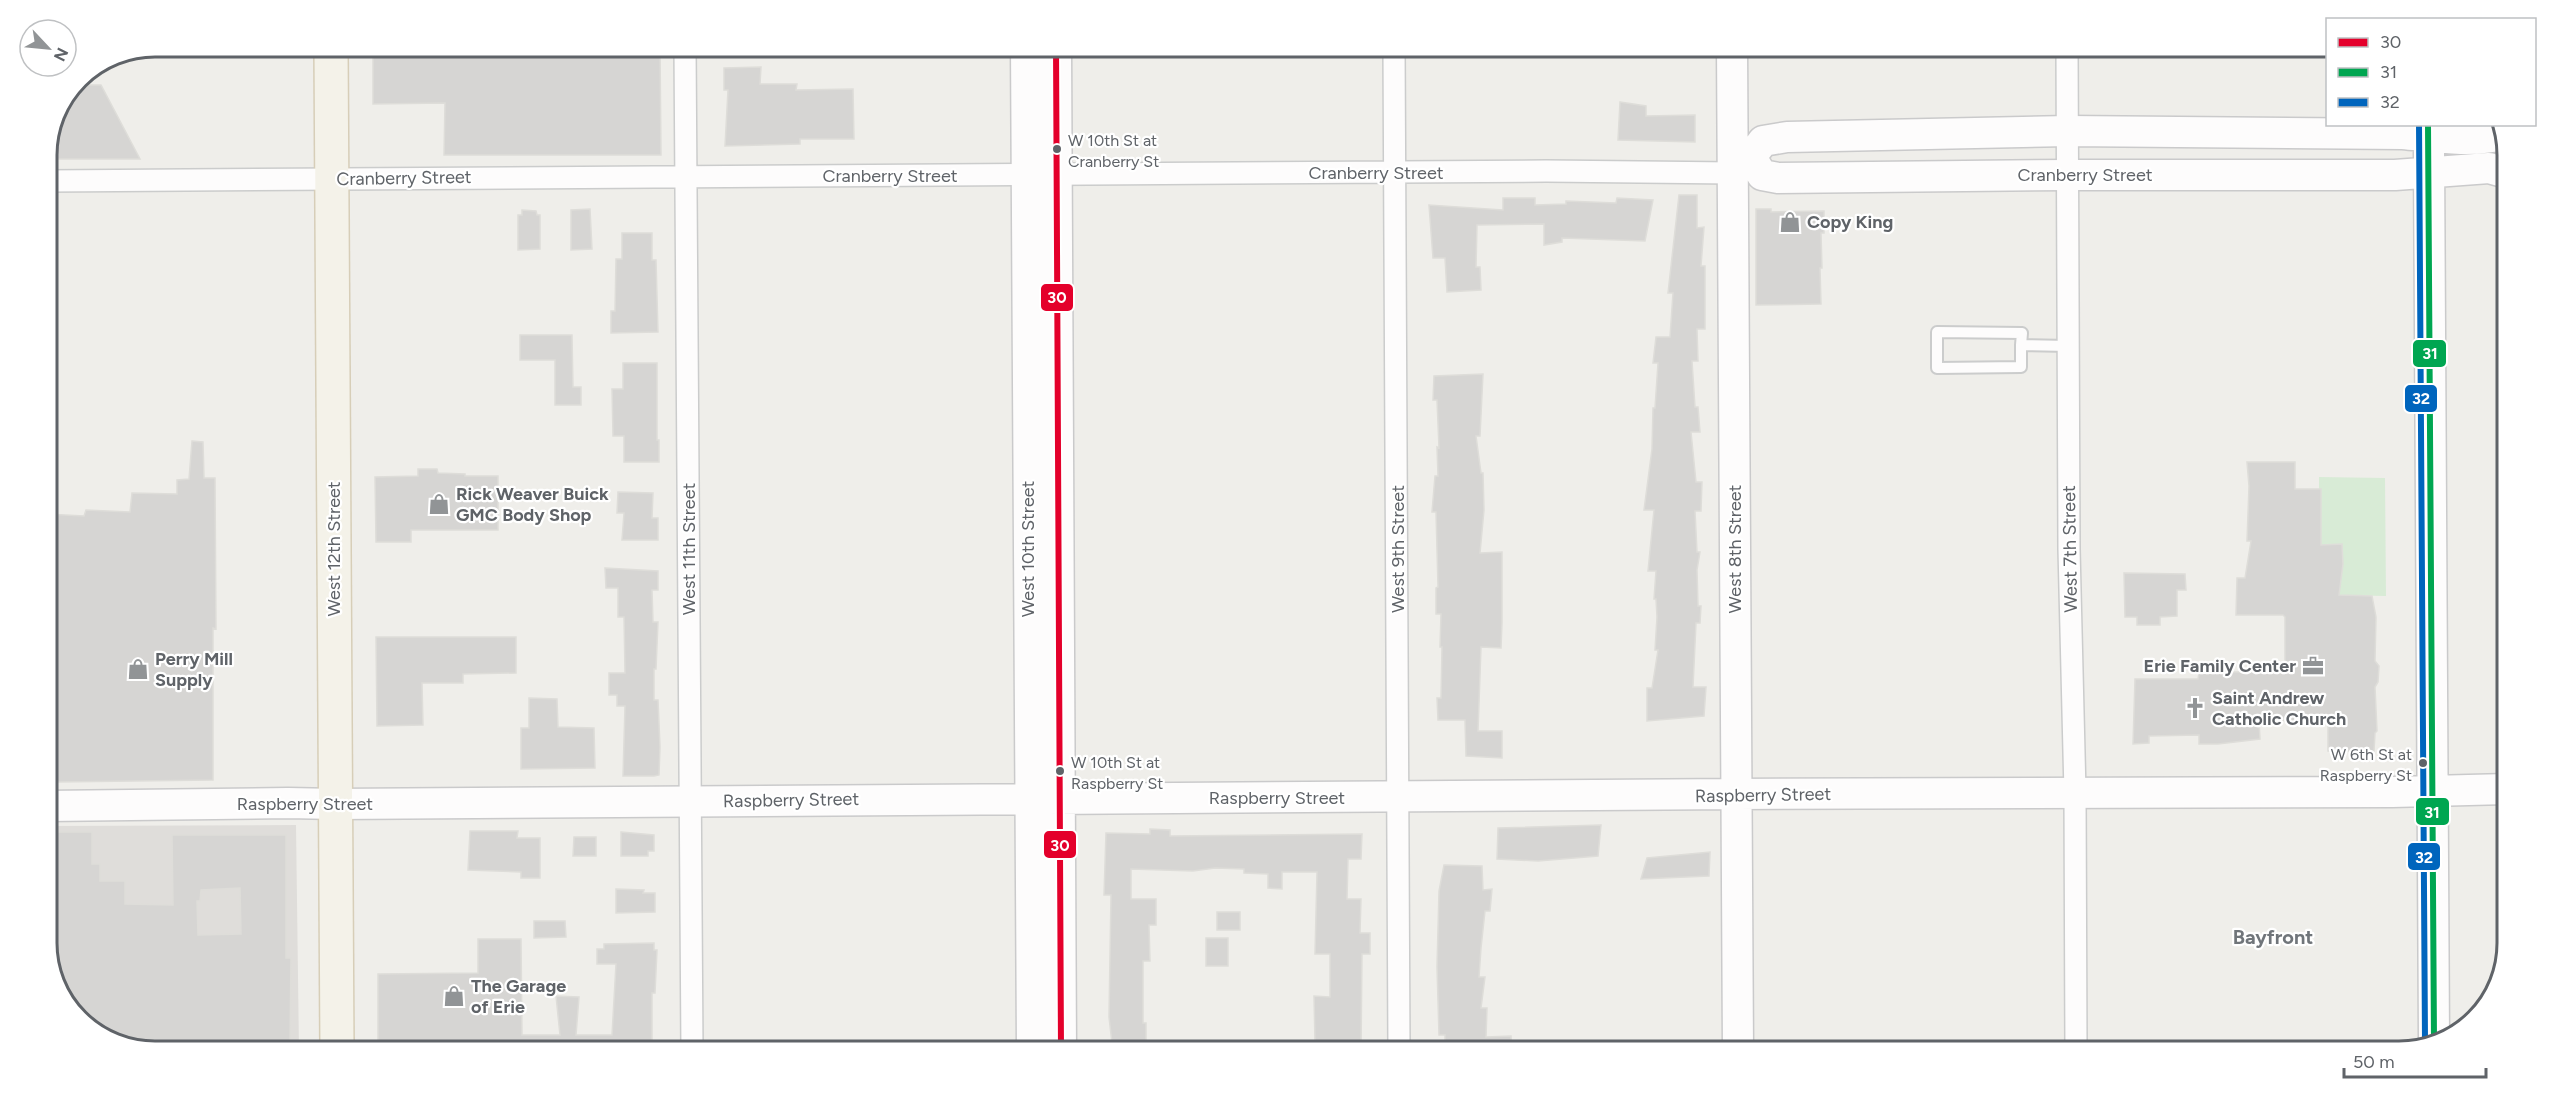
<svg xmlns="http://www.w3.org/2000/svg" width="2554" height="1098" viewBox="0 0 2554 1098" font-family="Figtree,sans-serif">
  <rect width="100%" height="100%" fill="#efeeea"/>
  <path fill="#dfddda" d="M296 825 299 1051H155L114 1043 69 1009 47 950V826Z"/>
  <path fill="#d8ebd6" d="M2319 477 2385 478 2386 596 2337 595 2342 544 2321 545V489H2319Z"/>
  <path fill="#d6d5d3" stroke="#deddd9" stroke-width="1.5" fill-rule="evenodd" d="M373 46H660L661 155H444L445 103 373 104Z
    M761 67 760 84H797L796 90 853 89 854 139H800V144L725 146 728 90H724V68Z
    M75 85H101L140 159H47V149Z
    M1620 102 1646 106V116L1695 115V142L1618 140Z
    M1679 195H1697V228L1704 227 1701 266H1705V329H1697L1698 361H1692L1695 407H1698L1700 432H1691L1696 482H1702L1701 511H1695L1697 552H1700L1697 570 1698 606H1701L1700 623H1696L1693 687H1706L1704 716 1647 721V688H1652L1658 650H1655L1657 617 1656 599H1654L1656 571H1648L1654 510H1644L1652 449 1653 408H1655L1658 363H1653L1656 337H1670L1673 293H1668Z
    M1503 198H1535V205L1566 204V201L1616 203 1617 198 1653 200 1645 241 1562 238V242L1544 245V224L1477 225 1476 267H1480L1481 290 1447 292 1445 258H1433L1429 205 1503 210Z
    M590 209 592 249 571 250V210Z
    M1756 209H1771V212L1824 211V233H1821L1822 268H1820L1821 304 1756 305Z
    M522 210 536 211 537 215H540V249L518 250V215H522Z
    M622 233H652V260H656L658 332 611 333V311H615L616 259H622Z
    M520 335H572L573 387H581V405H555V360H520Z
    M623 363H657V440H659V462H624V436H613L612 389H623Z
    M1483 374 1480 436H1476L1481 473H1483L1484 510 1480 553 1502 552V623L1501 648 1481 647 1478 731H1502V758L1466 756 1465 720H1438L1437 698H1441L1442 647H1440L1441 614H1436V588L1438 587 1436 512H1432L1435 476H1438L1437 447 1439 448 1437 400H1433L1434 376Z
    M192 441 203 442 204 478H215L216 629 213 628V780L57 782 55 637H47V514L84 516 86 510 130 512 132 493 177 494V480L189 479Z
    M2247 462H2295V489H2321V545L2342 544 2343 564 2339 595 2372 596 2376 617 2375 661 2379 666 2378 682 2375 687 2377 731 2375 733 2374 751H2328V721H2259L2260 739 2218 744H2199V735L2149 736V743L2133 744 2135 679H2198L2199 673H2206V668L2227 666V672H2285V617L2283 615H2236L2237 578H2245L2251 541H2247L2249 486Z
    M418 469H437L438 473 465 474V476H498V530H411V542H376L375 477 418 476Z
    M618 492 653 493 652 518H658V540H622L624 513H617Z
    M605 568 658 571V590H652L653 622H658L656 669H654V700H658L660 747 659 775 654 776H623L625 706H617V695H609V673H625L624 617H618V588H606Z
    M2124 573 2185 574 2186 590H2177V616L2160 617V625H2137V617H2125Z
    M376 637H516V673L463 674V683H422L423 725 377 726Z
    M529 698 557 699 558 727 594 728 595 768 521 769V728H529Z
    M1601 825 1598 856 1538 861 1497 859 1498 828Z
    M1150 829 1170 830V836L1362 834 1361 859H1348L1347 899H1361L1360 933H1370V954H1362L1361 1052H1332V1042H1315L1314 996 1330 997V954H1315L1317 872H1282V889L1268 888V874L1244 873V869L1215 868 1193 871 1131 869V899H1156V925H1149L1150 961H1143V1023H1146V1052H1113L1109 1017 1111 895H1104L1106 833 1150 834Z
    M470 831H518L517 838H540V878H521V872L468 870Z
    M47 832H92V864H100V881H125V904L173 905 172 835H286V958H291L290 1045 215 1044 216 1052H155L114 1043 69 1009 47 950ZM240 888 241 934 198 935 197 901H200L201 890Z
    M621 832 654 835V851H648V856H621Z
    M574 837H596V856H573Z
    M1710 852 1709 876 1641 879 1647 858Z
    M1444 865 1482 866 1483 890 1492 889 1490 911H1485L1481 948 1479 977H1485L1481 1008H1487L1486 1037 1511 1036 1512 1052H1445V1035H1439L1437 967 1439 891Z
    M616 889 644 890 643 893H655V912L616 913Z
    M1217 912H1240V930H1217Z
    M534 921H565L566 937 534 938Z
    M1206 938H1228V966H1206Z
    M478 939H521L522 1035H560L556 996 579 997 576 1035H612L616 964H597V949H604V944L654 943V950H657L655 993H652V1052H378V974L478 973Z"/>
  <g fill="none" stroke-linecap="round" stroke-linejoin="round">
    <defs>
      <path id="lane" d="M2021 345 2022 333 1937 332V368L2021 367V345L2068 346"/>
      <path id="street" d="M685 46 692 1051
        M1394 46 1399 1051
        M2067 46 2069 549 2075 793 2076 1051
        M47 181 1546 171 1733 173"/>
      <path id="secondary" d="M1026 46 1032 1051
        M1056 46 1061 1051
        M1732 46 1738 1051
        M2502 135C2470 143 2435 137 2403 134L2068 131 1787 137 1763 141 1751 157 1762 175 1778 178 2068 175H2395L2489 168 2507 173
        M2429 153 2434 1041
        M47 806 288 803 336 804 1737 794 2392 792 2507 789"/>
      <path id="primary" d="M331 46 337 1051"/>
    </defs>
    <use href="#lane" stroke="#cbcccc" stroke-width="14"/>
    <use href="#street" stroke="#cbcccc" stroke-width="24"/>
    <use href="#secondary" stroke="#cacacb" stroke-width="33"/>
    <use href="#primary" stroke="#d7ceb8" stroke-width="36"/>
    <use href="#lane" stroke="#fdfcfc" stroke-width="10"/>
    <use href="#street" stroke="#fdfcfc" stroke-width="21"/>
    <use href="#secondary" stroke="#fdfcfc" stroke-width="30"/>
    <use href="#primary" stroke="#f4f2e9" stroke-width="33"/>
    <defs>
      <path id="bus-1" d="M1056 46 1061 1051"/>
      <path id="bus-2" d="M2428 124 2434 1041"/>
      <path id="bus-3" d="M2419 124 2425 1041"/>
    </defs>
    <use href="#bus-1" stroke="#fff" stroke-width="10"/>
    <use href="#bus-2" stroke="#fff" stroke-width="10"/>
    <use href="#bus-3" stroke="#fff" stroke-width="10"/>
    <use href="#bus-1" stroke="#e4002b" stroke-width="6"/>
    <use href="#bus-2" stroke="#00a651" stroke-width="6"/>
    <use href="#bus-3" stroke="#0065bd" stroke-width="6"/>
  </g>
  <defs>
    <symbol id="shop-bare" viewBox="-9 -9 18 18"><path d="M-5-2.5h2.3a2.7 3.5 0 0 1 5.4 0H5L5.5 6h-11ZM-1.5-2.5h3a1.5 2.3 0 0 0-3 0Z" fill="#919496" stroke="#fff" stroke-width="2.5" paint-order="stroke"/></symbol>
    <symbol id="office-bare" viewBox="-9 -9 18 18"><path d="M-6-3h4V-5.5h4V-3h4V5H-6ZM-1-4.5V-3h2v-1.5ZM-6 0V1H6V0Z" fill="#919496" stroke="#fff" stroke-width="2.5" paint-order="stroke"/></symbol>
    <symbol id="church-bare" viewBox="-9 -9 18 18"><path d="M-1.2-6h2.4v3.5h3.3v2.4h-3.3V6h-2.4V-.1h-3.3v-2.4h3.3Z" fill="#919496" stroke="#fff" stroke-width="2.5" paint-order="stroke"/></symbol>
  </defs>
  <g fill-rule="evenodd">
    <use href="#shop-bare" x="1775" y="207" width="30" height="30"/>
    <use href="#shop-bare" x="424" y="489" width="30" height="30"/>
    <use href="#office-bare" x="2298" y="651" width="30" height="30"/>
    <use href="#shop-bare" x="123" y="654" width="30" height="30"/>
    <use href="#church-bare" x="2180" y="693" width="30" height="30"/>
    <use href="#shop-bare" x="439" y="981" width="30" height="30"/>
  </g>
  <g fill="#5f6368" stroke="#fff" stroke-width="2">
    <circle cx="1057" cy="149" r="5"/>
    <circle cx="2423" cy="763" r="5"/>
    <circle cx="1060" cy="771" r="5"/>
  </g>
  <g text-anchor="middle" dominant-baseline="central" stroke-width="4.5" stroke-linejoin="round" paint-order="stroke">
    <g font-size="16" fill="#5f6368" stroke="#fff" text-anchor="start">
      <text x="1068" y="140">W 10th St at<tspan x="1068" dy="21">Cranberry St</tspan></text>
      <text x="2412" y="754" text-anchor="end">W 6th St at<tspan x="2412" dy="21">Raspberry St</tspan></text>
      <text x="1071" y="762">W 10th St at<tspan x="1071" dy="21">Raspberry St</tspan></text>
    </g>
    <g font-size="18" fill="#5f6368" stroke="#fff">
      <text x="1376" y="173">Cranberry Street</text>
      <text x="2085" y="175">Cranberry Street</text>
      <text x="890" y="176">Cranberry Street</text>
      <text transform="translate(404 178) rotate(-1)">Cranberry Street</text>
      <text transform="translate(334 549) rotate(-90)">West 12th Street</text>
      <text transform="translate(689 549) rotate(-90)">West 11th Street</text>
      <text transform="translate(1028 549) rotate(-90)">West 10th Street</text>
      <text transform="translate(1398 549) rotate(-90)">West 9th Street</text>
      <text transform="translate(1735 549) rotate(-90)">West 8th Street</text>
      <text transform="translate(2070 549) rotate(-91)">West 7th Street</text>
      <text transform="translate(1763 795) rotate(-1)">Raspberry Street</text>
      <text x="1277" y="798">Raspberry Street</text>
      <text transform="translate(791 800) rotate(-1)">Raspberry Street</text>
      <text x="305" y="804">Raspberry Street</text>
    </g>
    <g font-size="18" font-weight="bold" fill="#5f6368" stroke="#fff" text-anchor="start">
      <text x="1807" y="222">Copy King</text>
      <text x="456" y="494">Rick Weaver Buick<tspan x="456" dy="21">GMC Body Shop</tspan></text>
      <text x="155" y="659">Perry Mill<tspan x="155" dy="21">Supply</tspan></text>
      <text x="2296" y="666" text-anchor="end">Erie Family Center</text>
      <text x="2212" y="698">Saint Andrew<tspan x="2212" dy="21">Catholic Church</tspan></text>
      <text x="471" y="986">The Garage<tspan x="471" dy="21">of Erie</tspan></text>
    </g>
    <g font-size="20" font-weight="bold" fill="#70757a" stroke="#fff">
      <text x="2273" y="937">Bayfront</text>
    </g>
  </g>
  <path d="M0 0H2554V1098H0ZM155 57H2399A98 98 0 0 1 2497 155V943A98 98 0 0 1 2399 1041H155A98 98 0 0 1 57 943V155A98 98 0 0 1 155 57Z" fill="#fff" fill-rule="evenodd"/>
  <path fill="none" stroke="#5f6368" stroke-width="3" d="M155 57H2399A98 98 0 0 1 2497 155V943A98 98 0 0 1 2399 1041H155A98 98 0 0 1 57 943V155A98 98 0 0 1 155 57Z"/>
  <g stroke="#fff" stroke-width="2">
    <rect x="1040" y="283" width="34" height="29" rx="6" fill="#e4002b"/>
    <rect x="2412" y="339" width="35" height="29" rx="6" fill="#00a651"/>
    <rect x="2404" y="384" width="34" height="29" rx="6" fill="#0065bd"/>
    <rect x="2415" y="797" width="35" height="29" rx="6" fill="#00a651"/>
    <rect x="1043" y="830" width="34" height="29" rx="6" fill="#e4002b"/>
    <rect x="2407" y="842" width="34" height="29" rx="6" fill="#0065bd"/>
  </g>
  <g font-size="16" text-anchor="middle" font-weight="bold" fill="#fff">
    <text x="1057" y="303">30</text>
    <text x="2430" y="359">31</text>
    <text x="2421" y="404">32</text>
    <text x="2432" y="818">31</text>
    <text x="1060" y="851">30</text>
    <text x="2424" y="863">32</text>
  </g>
  <rect x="2326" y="18" width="210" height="108" fill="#ffffff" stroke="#bfc1c3" stroke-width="1.5"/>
  <rect x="2338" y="38" width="30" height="9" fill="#e4002b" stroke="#bfc1c3" stroke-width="1.5"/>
  <text x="2380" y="48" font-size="18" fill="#5f6368">30</text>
  <rect x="2338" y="68" width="30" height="9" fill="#00a651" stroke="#bfc1c3" stroke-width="1.5"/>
  <text x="2380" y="78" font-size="18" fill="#5f6368">31</text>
  <rect x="2338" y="98" width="30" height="9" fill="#0065bd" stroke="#bfc1c3" stroke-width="1.5"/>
  <text x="2380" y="108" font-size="18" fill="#5f6368">32</text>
  <g transform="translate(48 48) rotate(116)"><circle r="28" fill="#ffffff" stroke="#bfc1c3" stroke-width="1.5"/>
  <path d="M0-4.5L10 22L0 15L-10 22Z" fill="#919496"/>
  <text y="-9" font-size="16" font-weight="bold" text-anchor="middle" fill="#5f6368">N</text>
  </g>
  <path d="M2344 1068v9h142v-9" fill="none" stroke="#5f6368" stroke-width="3"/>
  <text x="2353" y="1068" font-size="18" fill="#5f6368" stroke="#ffffff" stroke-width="4.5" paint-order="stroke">50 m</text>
</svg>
